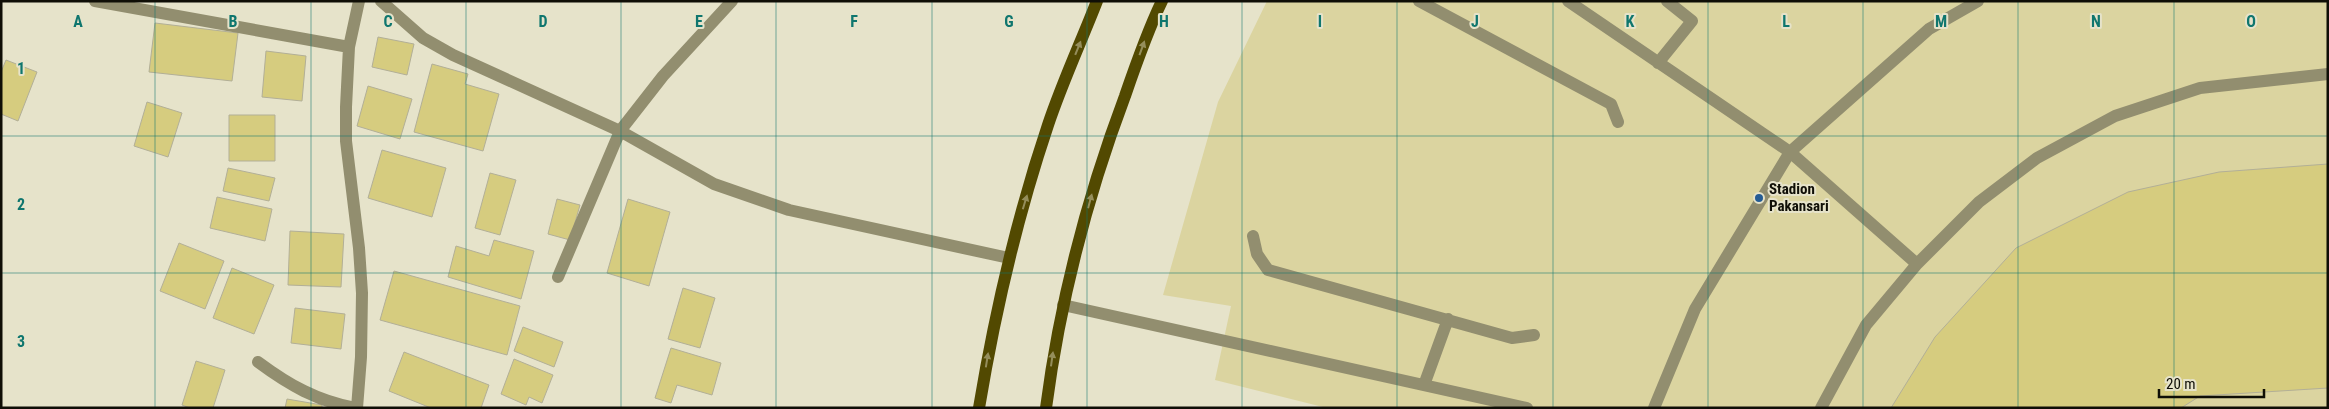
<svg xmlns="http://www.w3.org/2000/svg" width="2329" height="409" viewBox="0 0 2329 409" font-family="'Roboto Condensed',sans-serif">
  <rect width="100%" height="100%" fill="#e6e3ca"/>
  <path fill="#dbd4a0" d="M1267 1H2328V408H1327L1215 380 1231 306 1163 295 1218 102Z"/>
  <path fill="#d6cc7f" stroke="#b2af97" d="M155 23 238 33 232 81 149 72Z
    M378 37 414 44 407 75 372 67Z
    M266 51 306 56 302 101 262 97Z
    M6 60 37 72 18 121 1 114V72Z
    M432 64 468 74 465 84 499 94 483 151 414 132Z
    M368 86 412 99 400 139 357 126Z
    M147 102 182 113 168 157 134 146Z
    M229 115H275V161H229Z
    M382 150 446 168 432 217 368 198Z
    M2328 164V388L2200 396 2181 408H1891L1935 337 2016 248 2128 192 2219 172Z
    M228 168 275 178 269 201 223 191Z
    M490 173 516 180 500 235 475 228Z
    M217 197 272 209 265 241 210 228Z
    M557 199 580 205 570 240 548 234Z
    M628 199 670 212 649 286 607 273Z
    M290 231 344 234 341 287 288 285Z
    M494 240 534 251 521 299 448 277 456 246 489 256Z
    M179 243 224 261 205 309 160 291Z
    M232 268 274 285 254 334 213 318Z
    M394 271 520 306 507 355 380 320Z
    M683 288 715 298 700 348 668 339Z
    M295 308 345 314 341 349 291 343Z
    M523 327 563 342 554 367 514 351Z
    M671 348 721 363 712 395 677 385 671 403 655 398Z
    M404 352 489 385 481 408H431L389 391Z
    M514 359 553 375 542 403 529 397 526 405 501 394Z
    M196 361 225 370 213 408H190L182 405Z
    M287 399 322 405V408H285Z"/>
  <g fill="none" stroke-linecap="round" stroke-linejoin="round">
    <path stroke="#928e6f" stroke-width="12" d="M1419 1 1611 104 1618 122
      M1568 1 1790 152 1917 264
      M1658 63 1692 21 1667 1
      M1253 236 1257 254 1268 270 1512 338 1534 335
      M1063 305 1527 408
      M1424 385 1448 319
      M1654 408 1695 309 1790 152 1929 29 1978 1
      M1821 408 1866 325 1917 264 1979 202 2037 158 2115 116 2200 88 2328 74"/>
    <path stroke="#928e6f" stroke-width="12" d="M95 1 349 47
      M381 1 423 38 453 55 620 131 714 184 789 210 1009 258
      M558 277 620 131 663 76 732 1
      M258 362C289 385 317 401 355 408
      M357 408 361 357 362 293 359 248 346 141V107L349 47 359 1"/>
    <path stroke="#524901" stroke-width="12" d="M979 408C995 312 1017 217 1048 125 1062 83 1081 42 1097 1
      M1046 408C1060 301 1087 197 1125 96 1136 64 1147 32 1162 1"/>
  </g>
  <defs><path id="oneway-solid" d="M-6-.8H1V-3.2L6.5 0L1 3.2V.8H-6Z" transform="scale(1.25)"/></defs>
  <g fill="#958e5b">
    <use href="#oneway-solid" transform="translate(1078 48) rotate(-68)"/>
    <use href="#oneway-solid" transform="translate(1142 48) rotate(-70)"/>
    <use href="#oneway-solid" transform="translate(1090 201) rotate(-75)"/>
    <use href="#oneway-solid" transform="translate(1025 202) rotate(-73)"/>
    <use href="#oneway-solid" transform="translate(1052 359) rotate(-82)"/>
    <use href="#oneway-solid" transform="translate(987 360) rotate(-81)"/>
  </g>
  <path fill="none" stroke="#0f766e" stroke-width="1" stroke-opacity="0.55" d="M155 1V408M311 1V408M466 1V408M621 1V408M776 1V408M932 1V408M1087 1V408M1242 1V408M1397 1V408M1553 1V408M1708 1V408M1863 1V408M2018 1V408M2174 1V408M1 136H2328M1 273H2328"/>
  <circle fill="#255c94" stroke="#e6e3ca" stroke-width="2" cx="1759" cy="198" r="5"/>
  <g text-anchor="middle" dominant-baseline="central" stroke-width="4" stroke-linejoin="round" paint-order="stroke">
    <g font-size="15" font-weight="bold" fill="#0f0e06" stroke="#e6e3ca" text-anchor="start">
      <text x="1769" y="189">Stadion<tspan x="1769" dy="17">Pakansari</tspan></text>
    </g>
  </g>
  <g font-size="16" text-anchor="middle" font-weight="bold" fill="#0f766e" stroke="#e6e3ca" stroke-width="4" stroke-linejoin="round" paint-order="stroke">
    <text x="78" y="27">A</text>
    <text x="233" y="27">B</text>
    <text x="388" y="27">C</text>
    <text x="543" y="27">D</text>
    <text x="699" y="27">E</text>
    <text x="854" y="27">F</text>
    <text x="1009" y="27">G</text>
    <text x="1164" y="27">H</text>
    <text x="1320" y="27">I</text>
    <text x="1475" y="27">J</text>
    <text x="1630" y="27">K</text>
    <text x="1786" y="27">L</text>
    <text x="1941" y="27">M</text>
    <text x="2096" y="27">N</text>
    <text x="2251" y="27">O</text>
    <text x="21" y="74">1</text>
    <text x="21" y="210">2</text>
    <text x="21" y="347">3</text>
  </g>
  <rect width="2329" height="409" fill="none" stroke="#0f0e06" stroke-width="5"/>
  <path d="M2159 389v8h105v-8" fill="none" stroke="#0f0e06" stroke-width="2.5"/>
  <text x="2166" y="389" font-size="15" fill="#0f0e06" stroke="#e6e3ca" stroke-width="4" paint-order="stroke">20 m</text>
</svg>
